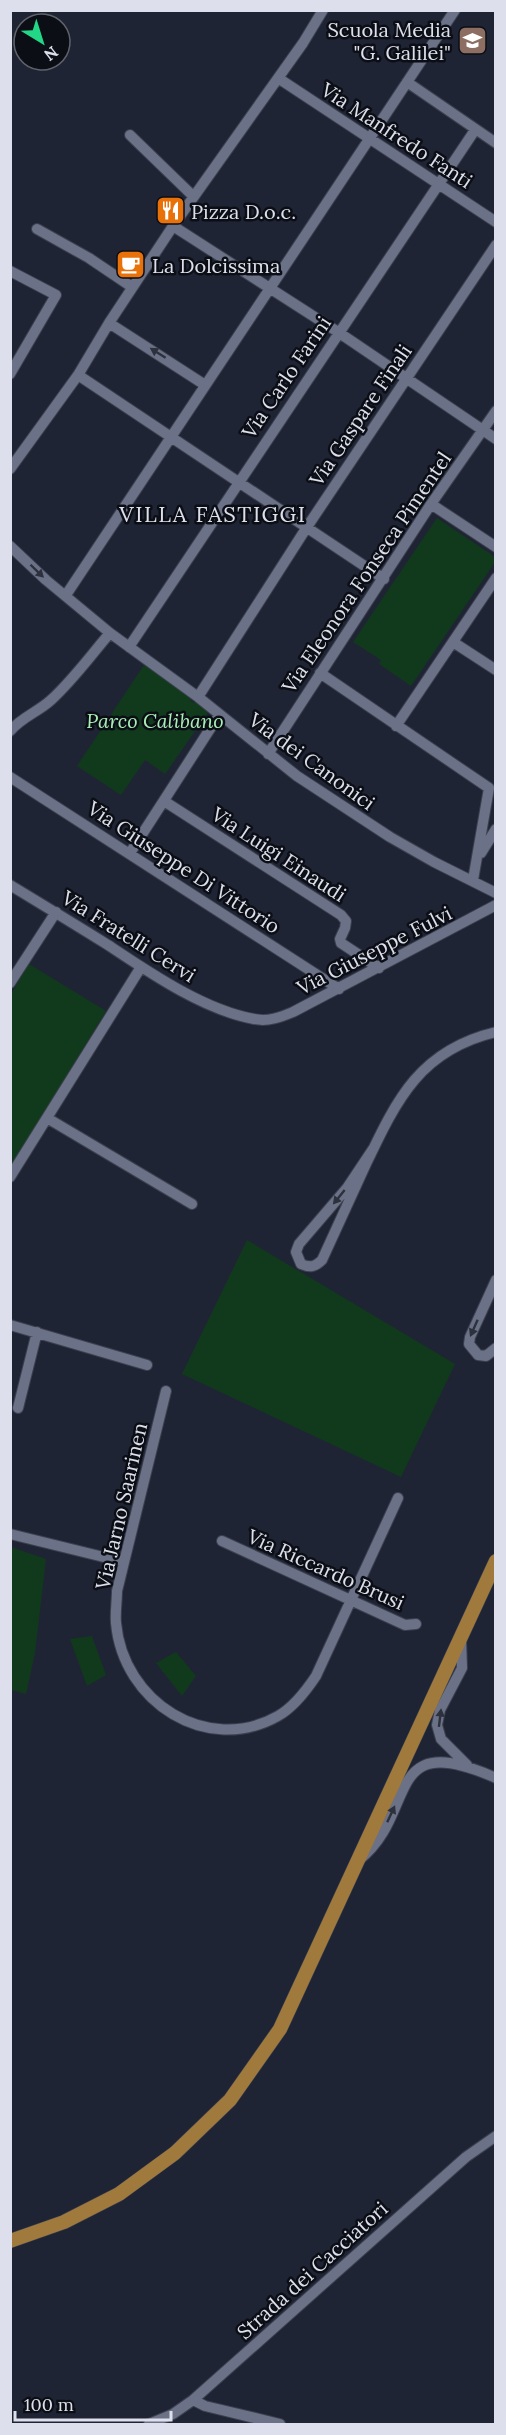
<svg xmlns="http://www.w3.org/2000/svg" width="506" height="2435" viewBox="0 0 506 2435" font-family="Lora,serif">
  <rect width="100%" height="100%" fill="#1f2435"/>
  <path fill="#113a1d" d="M437 518 495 557V562L411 686 379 664 381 660 353 642Z
    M144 665 190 695 191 702 199 703 209 711 165 774 145 760 121 795 77 766Z
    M29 964 106 1011 11 1167V994Z
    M247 1240 455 1364 401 1477 182 1374Z
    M11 1547 46 1559 35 1653 26 1694 11 1690Z
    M92 1636 106 1675 87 1686 70 1639Z
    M176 1652 196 1676 182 1696 156 1663Z"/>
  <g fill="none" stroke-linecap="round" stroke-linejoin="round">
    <defs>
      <path id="minor" d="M278 78 496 222
        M407 82 496 143
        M130 135 193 196
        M173 226 338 332 496 439
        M37 229 89 258 132 287
        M10 271 56 295 10 374
        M109 323 205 385
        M78 375 384 579
        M10 469 78 375 109 323 173 226 303 43 323 10
        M431 504 496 547
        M10 546 46 580 110 633 198 697 297 776 390 837 434 862 496 893
        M66 595 455 10
        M453 642 496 670
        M129 647 475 130
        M320 673 489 788 473 880
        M198 697 307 527 496 245
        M396 726 496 578
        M10 731C22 717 38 712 51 700 73 680 91 655 110 633
        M268 754 431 504 496 411
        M10 777 339 989
        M164 801 341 915 346 921 345 928 340 939 341 943 379 968
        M130 853 219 715
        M481 853 496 829
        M10 885C43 905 76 925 108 945 150 973 204 1010 254 1019 268 1022 281 1017 293 1012L496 905
        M10 983 56 912
        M47 1118 192 1204
        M373 1149 347 1188 299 1244 296 1252 301 1264C310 1268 315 1267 322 1260 337 1228 351 1196 366 1164 397 1099 420 1050 496 1032
        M10 1177 141 967
        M496 1280 470 1337 469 1344 478 1355 486 1356 496 1348
        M10 1325 147 1365
        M166 1391 117 1591C117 1601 115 1613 116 1623 123 1702 207 1756 278 1716 294 1707 306 1691 316 1676L398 1498
        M18 1408 37 1332
        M10 1534 124 1562
        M222 1541 405 1625 416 1624
        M461 1639 462 1668 440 1710 437 1725 441 1739 467 1765
        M359 1860C419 1813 381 1727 496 1778
        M193 2400 205 2406 280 2424
        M149 2424 173 2414 193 2400 466 2157 496 2136"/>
      <path id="major" d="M10 2241 64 2222 119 2194 175 2153 230 2100 280 2029 496 1561"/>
    </defs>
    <use href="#minor" stroke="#3c404e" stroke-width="12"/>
    <use href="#major" stroke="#3c404e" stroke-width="15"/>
    <use href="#minor" stroke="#6b7186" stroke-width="10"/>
    <use href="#major" stroke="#a0793d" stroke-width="14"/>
  </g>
  <defs><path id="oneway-solid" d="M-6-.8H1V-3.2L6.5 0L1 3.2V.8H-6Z" transform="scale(1.5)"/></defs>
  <g fill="#2d313d">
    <use href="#oneway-solid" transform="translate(158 353) rotate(-148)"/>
    <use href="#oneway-solid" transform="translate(37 571) rotate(44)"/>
    <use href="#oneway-solid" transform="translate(339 1197) rotate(129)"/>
    <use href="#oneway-solid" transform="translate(474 1328) rotate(114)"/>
    <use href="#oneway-solid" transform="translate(440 1718) rotate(-83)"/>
    <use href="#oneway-solid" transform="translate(391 1814) rotate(-65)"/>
  </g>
  <defs>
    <symbol id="school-square" viewBox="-11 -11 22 22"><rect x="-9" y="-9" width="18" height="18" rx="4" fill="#8d6e63" stroke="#0c0e15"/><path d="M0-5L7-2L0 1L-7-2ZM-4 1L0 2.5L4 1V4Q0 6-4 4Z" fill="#fff"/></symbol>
    <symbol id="restaurant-square" viewBox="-11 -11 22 22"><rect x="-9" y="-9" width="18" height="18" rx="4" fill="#e8710a" stroke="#0c0e15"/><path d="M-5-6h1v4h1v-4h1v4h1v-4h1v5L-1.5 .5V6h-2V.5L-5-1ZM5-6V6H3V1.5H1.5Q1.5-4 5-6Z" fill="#fff"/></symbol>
    <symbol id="cafe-square" viewBox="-11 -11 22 22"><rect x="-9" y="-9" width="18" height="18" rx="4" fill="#e8710a" stroke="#0c0e15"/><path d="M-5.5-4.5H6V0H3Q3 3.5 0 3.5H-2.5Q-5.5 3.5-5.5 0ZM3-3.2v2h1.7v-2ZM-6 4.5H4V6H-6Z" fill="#fff"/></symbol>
  </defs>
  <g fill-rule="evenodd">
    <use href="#school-square" x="456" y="24" width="33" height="33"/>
    <use href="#restaurant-square" x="154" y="194" width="33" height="33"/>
    <use href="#cafe-square" x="114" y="248" width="33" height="33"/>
  </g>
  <g text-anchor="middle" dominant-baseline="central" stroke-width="5" stroke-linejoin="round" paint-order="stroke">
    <g font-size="20" fill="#dde0ec" stroke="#0c0e15" text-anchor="start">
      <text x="451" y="29" text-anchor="end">Scuola Media<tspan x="451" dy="23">"G. Galilei"</tspan></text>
      <text x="191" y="211">Pizza D.o.c.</text>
      <text x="152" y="265">La Dolcissima</text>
    </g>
    <g font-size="20" fill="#dde0ec" stroke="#0c0e15">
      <text transform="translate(397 135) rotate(33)">Via Manfredo Fanti</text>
      <text transform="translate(286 377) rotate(-56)">Via Carlo Farini</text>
      <text transform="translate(360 415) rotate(-56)">Via Gaspare Finali</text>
      <text transform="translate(366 572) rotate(-56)">Via Eleonora Fonseca Pimentel</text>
      <text transform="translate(312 761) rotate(36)">Via dei Canonici</text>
      <text transform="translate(279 854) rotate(33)">Via Luigi Einaudi</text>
      <text transform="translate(184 867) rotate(33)">Via Giuseppe Di Vittorio</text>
      <text transform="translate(129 936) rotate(32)">Via Fratelli Cervi</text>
      <text transform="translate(374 950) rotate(-27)">Via Giuseppe Fulvi</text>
      <text transform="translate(121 1506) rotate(-77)">Via Jarno Saarinen</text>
      <text transform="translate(326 1569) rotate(24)">Via Riccardo Brusi</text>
      <text transform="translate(312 2270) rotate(-42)">Strada dei Cacciatori</text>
    </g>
    <g font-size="20" font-style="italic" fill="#aaefb7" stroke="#0c0e15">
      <text x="155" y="720">Parco Calibano</text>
    </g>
    <g font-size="22" letter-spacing="1.5" fill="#dde0ec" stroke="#0c0e15">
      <text x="213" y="514">VILLA FASTIGGI</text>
    </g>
  </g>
  <rect width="506" height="2435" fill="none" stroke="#dde0ec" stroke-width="24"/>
  <g transform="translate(42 42) rotate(142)"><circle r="28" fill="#0c0e15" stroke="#60626b" stroke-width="1.5"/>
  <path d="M0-4.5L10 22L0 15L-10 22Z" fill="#22d887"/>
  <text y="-9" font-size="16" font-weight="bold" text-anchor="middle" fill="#dde0ec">N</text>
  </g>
  <path d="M15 2411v9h156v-9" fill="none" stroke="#dde0ec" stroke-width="3"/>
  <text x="24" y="2411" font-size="18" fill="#dde0ec" stroke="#0c0e15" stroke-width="4.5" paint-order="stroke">100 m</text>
</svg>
